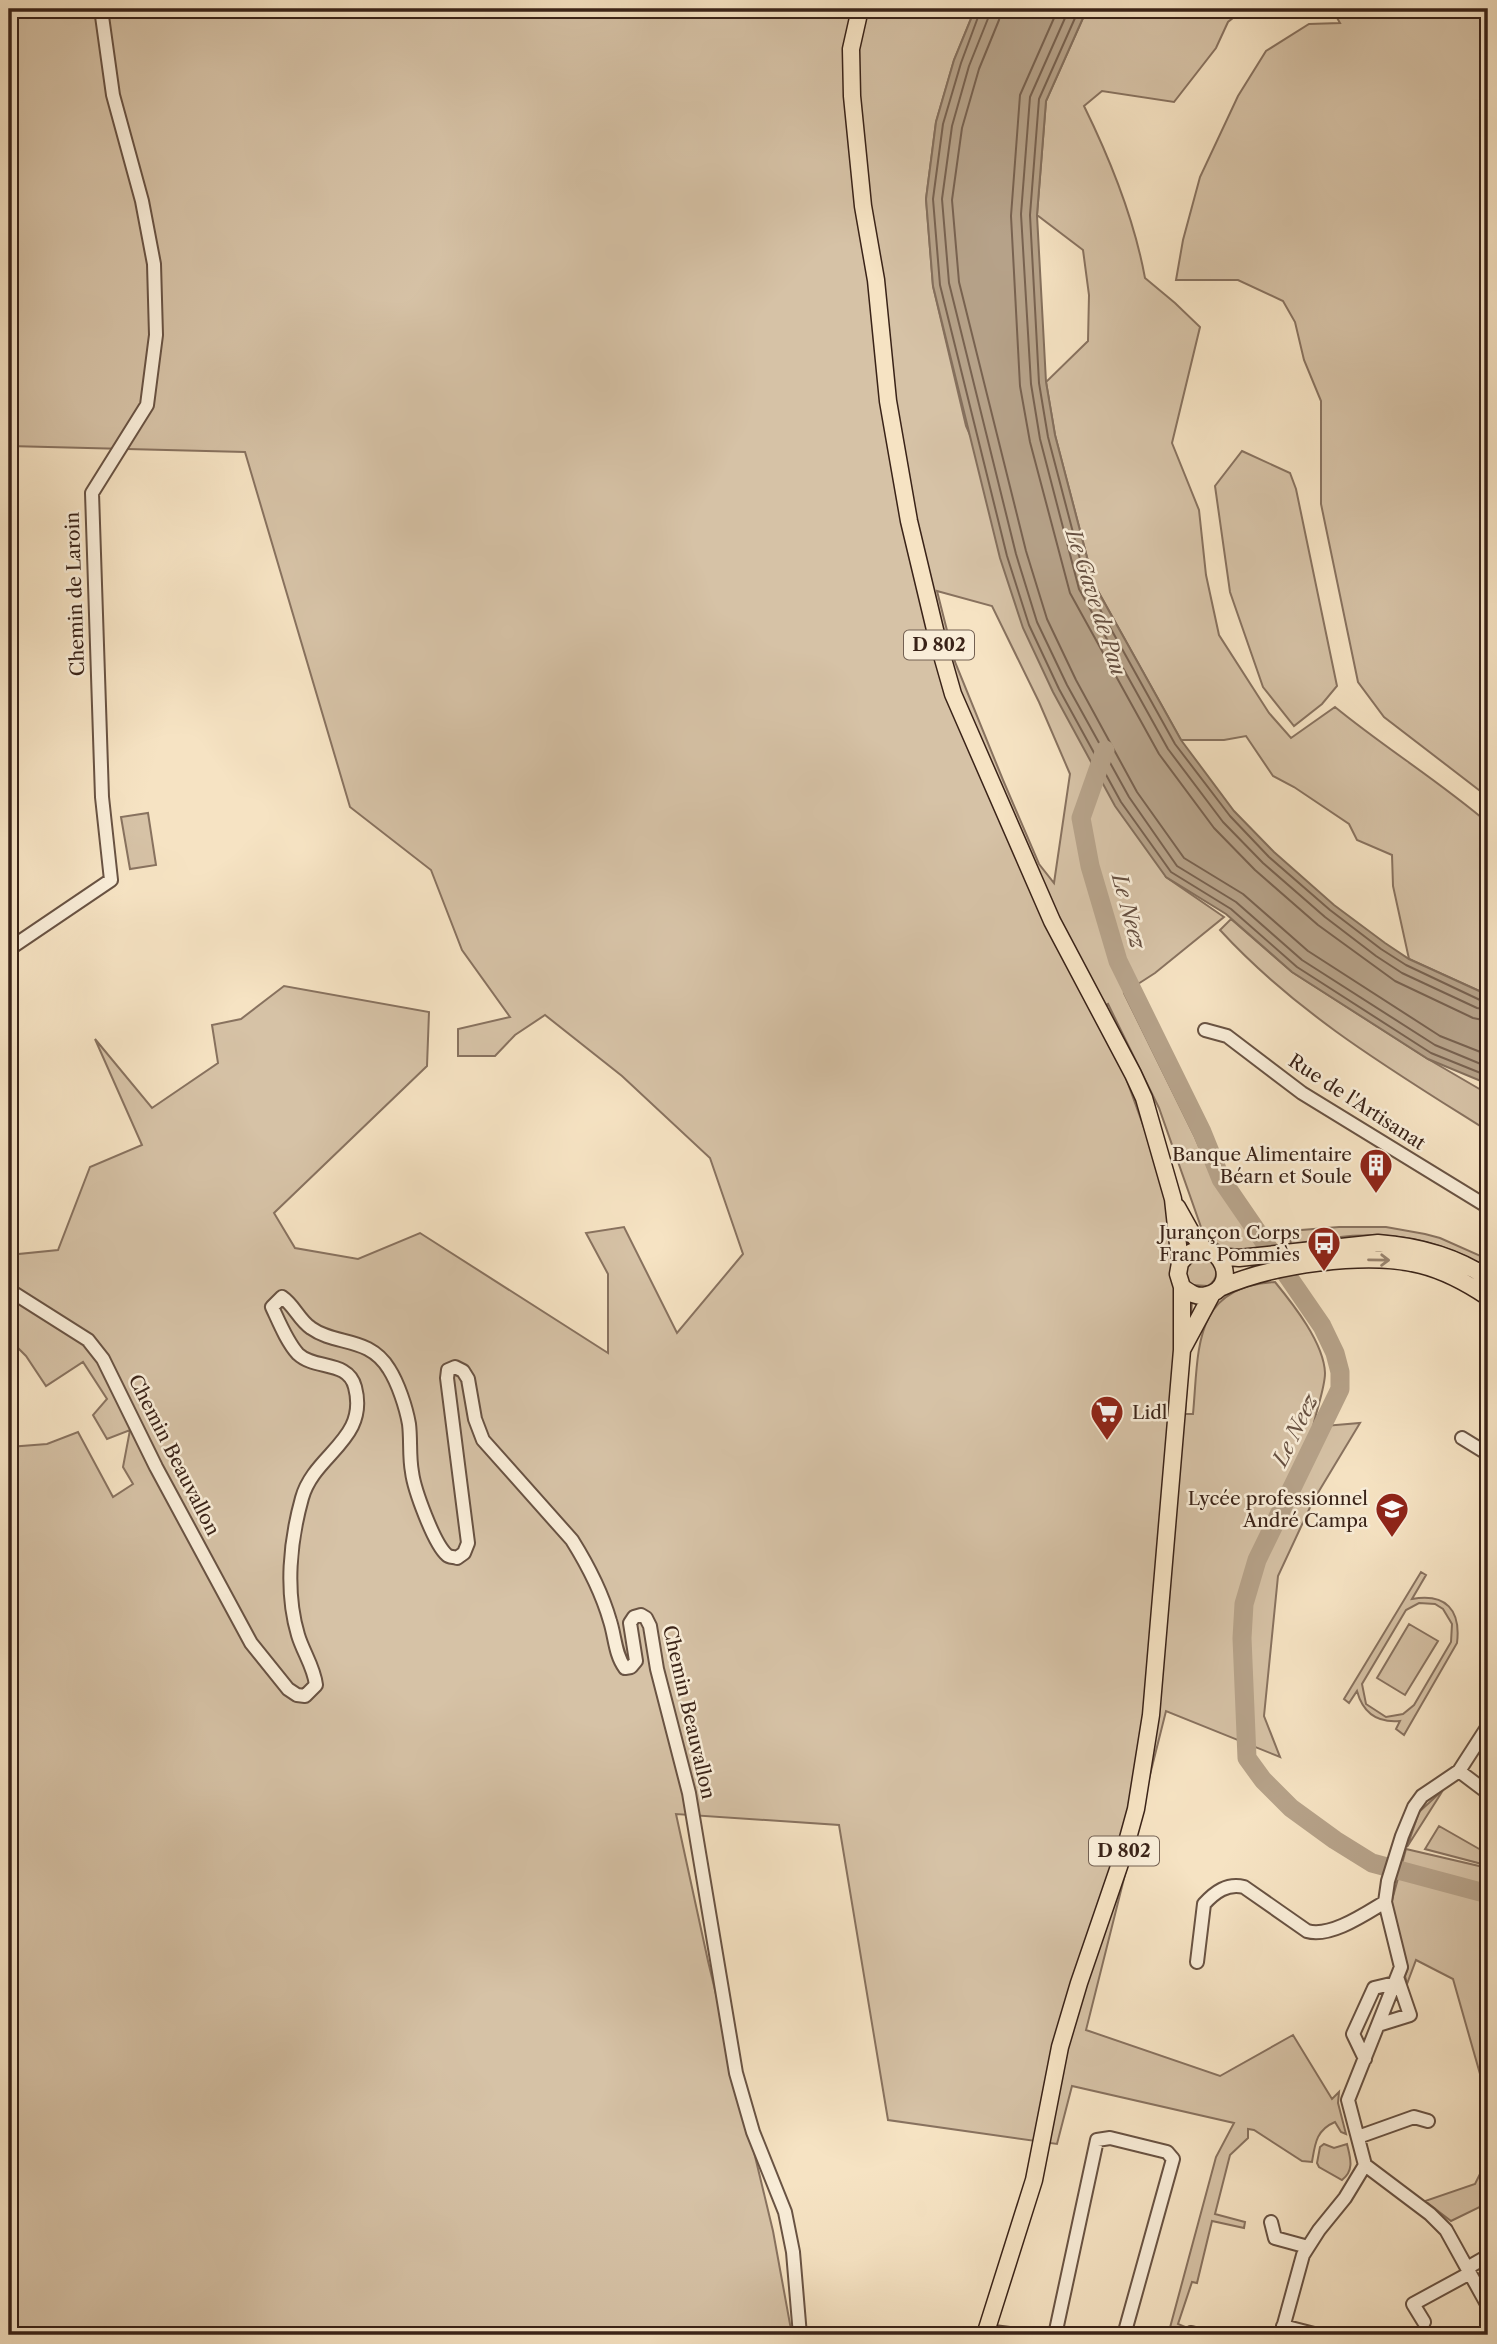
<svg xmlns="http://www.w3.org/2000/svg" width="1497" height="2344" viewBox="0 0 1497 2344" font-family="'Libre Caslon Text',serif">
  <rect width="100%" height="100%" fill="#f6e3c3"/>
  <filter id="stains"><feTurbulence type="fractalNoise" baseFrequency=".00286" numOctaves="4"/><feColorMatrix values="0 0 0 0 .2 0 0 0 0 .09 0 0 0 0 .02 0 0 0 .5 -.17"/></filter>
  <radialGradient id="worn" r=".72"><stop offset=".6" stop-color="#630" stop-opacity="0"/><stop offset="1" stop-color="#630" stop-opacity=".3"/></radialGradient>
  <path fill="#d6c2a6" stroke="#88725f" stroke-width="2" fill-rule="evenodd" d="M9 9H975L954 60 936 122 926 199 933 286 966 426 1166 877 1224 917 1155 973 1124 993 1195 1137 1212 1177 1260 1248C1232 1253 1218 1251 1201 1227L1159 1108 1108 1004 1098 1010 1114 1045 1192 1260 1202 1257 1211 1260C1219 1269 1218 1279 1208 1286L1193 1285 1185 1414H1193C1199 1350 1192 1286 1275 1282 1293 1304 1324 1343 1325 1373 1325 1388 1316 1411 1313 1427L1360 1423 1313 1501 1278 1576 1264 1716 1280 1757 1166 1711 1086 2030 1220 2076 1293 2035 1332 2099 1339 2092 1338 2103 1346 2134 1341 2132 1335 2122C1316 2130 1315 2144 1312 2162L1302 2161 1254 2130 1248 2129V2138L1230 2155 1215 2214 1245 2222 1244 2228 1212 2221 1197 2283 1192 2282 1178 2324 1190 2329 1188 2335H1168L1216 2157 1234 2123 1072 2086 1057 2144 888 2120 839 1825 676 1814 708 1961 773 2231 792 2335H9V1447L47 1444 78 1432 113 1497 133 1484 123 1467 130 1430 107 1439 93 1415 107 1399 83 1362 46 1386 26 1356 9 1339V1255L58 1250 90 1167 142 1145 95 1039 152 1108 218 1063 212 1025 241 1019 284 986 429 1012 427 1066 274 1213 295 1248 358 1259 420 1233 608 1353V1274L586 1233 624 1227 677 1333 743 1254 710 1158 622 1076 545 1015 515 1035 495 1056H458V1029L510 1017 462 950 431 870 350 807 245 452 9 446ZM937 591 992 606 1039 702 1070 774 1054 883 1039 864 1003 780 955 662Z
    M1087 9H1244L1228 22 1216 48 1174 102 1102 91 1084 106C1111 161 1134 218 1145 278L1175 303 1200 327 1172 443 1199 510 1206 575 1219 635 1269 713 1291 738 1335 707C1385 748 1439 781 1488 823V995L1409 959 1393 886 1392 855 1357 840 1349 824 1294 787 1273 776 1246 736 1224 740H1181L1094 584 1055 435 1046 382 1088 341 1089 295 1083 250 1037 215 1046 101Z
    M1332 9H1474L1488 15V82L1481 80 1488 144V797L1384 717 1358 682 1321 504V401L1304 360 1295 322 1283 301 1238 280H1176L1183 240 1200 177 1238 96 1266 51 1309 24 1340 23Z
    M1242 451 1290 473 1296 489 1337 686 1322 704 1294 726 1263 687 1230 592 1215 486Z
    M148 813 156 865 130 869 121 817Z
    M1231 919 1292 972 1428 1059 1488 1094V1131C1393 1071 1297 1014 1220 930Z
    M1339 1227H1386L1425 1234 1440 1238 1483 1257 1488 1261V1268C1423 1230 1364 1229 1291 1245L1289 1231Z
    M1421 1572 1426 1575 1412 1599C1446 1593 1461 1610 1457 1643L1404 1735 1396 1729 1400 1721C1378 1723 1363 1713 1357 1691L1349 1703 1344 1699ZM1419 1603 1435 1604 1443 1609 1452 1624 1451 1642 1414 1705 1403 1714 1386 1717 1366 1704 1362 1684 1406 1610Z
    M1409 1624 1438 1641 1405 1695 1377 1678Z
    M1443 1790 1440 1795 1407 1847 1419 1812Z
    M1439 1826 1488 1854 1482 1864 1425 1849Z
    M1406 1849 1479 1866 1488 1872V2102L1453 1979 1416 1960 1407 1984 1405 1976 1408 1968 1391 1904Z
    M1324 2144 1334 2148 1347 2144C1350 2157 1355 2170 1342 2180L1319 2167 1317 2163 1320 2147Z
    M1488 2158V2187L1486 2188 1488 2203 1451 2221 1425 2201 1475 2184Z"/>
  <path fill="#b6a289" stroke="#846f5c" stroke-width="2" d="M975 9H1087L1046 101 1037 215 1046 382 1055 435 1094 584 1181 740 1234 811 1274 852 1334 905 1385 943 1409 959 1488 995V1084L1428 1059 1292 972 1226 914 1166 877 1115 806 1053 692 1023 628 1000 558 933 286 926 199 936 122 954 60Z"/>
  <g fill="none" stroke-linecap="round" stroke-linejoin="round">
    <path stroke="#786250" stroke-width="2" d="M981 9 961 63 943 124 933 199 940 285 1007 556 1029 625 1059 689 1121 802 1171 872 1231 909 1297 967 1431 1053 1488 1076
      M990 9 989 16 969 66 952 126 942 199 949 283 1016 554 1037 622 1067 685 1129 797 1177 866 1236 902 1302 960 1435 1045 1488 1067
      M1001 9 999 20 979 69 962 128 952 200 959 282 1026 551 1047 619 1076 680 1137 792 1184 858 1243 894 1308 951 1440 1036 1488 1055
      M1058 9 1020 95 1011 216 1020 386 1030 442 1070 593 1159 754 1214 828 1255 870 1318 925 1395 981 1473 1018 1488 1021
      M1069 9 1030 97 1021 214 1031 384 1040 439 1079 589 1168 749 1223 822 1263 863 1325 917 1376 956 1402 973 1477 1008 1488 1010
      M1079 9 1039 99 1030 215 1039 383 1048 437 1087 586 1175 744 1230 816 1269 857 1330 910 1381 949 1406 965 1480 1000 1488 1001"/>
    <path stroke="#b6a289" stroke-width="19" d="M1105 750 1081 818 1090 866 1118 961 1202 1132 1221 1179 1322 1326 1335 1353 1340 1372V1389L1257 1560 1244 1604 1242 1638 1247 1758 1263 1780 1291 1808 1335 1840 1372 1863 1488 1894"/>
    <defs>
      <path id="minor" d="M9 949 111 880 102 797 92 493 147 405 156 335 154 264 142 201 113 95 101 9
        M1205 1030 1227 1036 1302 1093 1488 1207
        M9 1290 88 1340 103 1359 156 1467 251 1643 288 1689 297 1695 305 1696 316 1685C314 1667 303 1652 298 1635 285 1591 290 1541 302 1498 314 1454 369 1440 355 1387 348 1360 315 1370 298 1354 287 1342 279 1322 272 1307L282 1297C294 1305 299 1320 311 1328 336 1346 369 1336 389 1369 398 1383 406 1407 409 1424 411 1440 409 1456 412 1472 414 1489 434 1544 447 1555 449 1557 454 1557 457 1558L464 1553 468 1543 447 1378 448 1370 455 1367 463 1371 468 1379 475 1419 483 1440 572 1540C587 1564 602 1593 610 1621 615 1636 615 1655 625 1668L631 1667 636 1661 630 1623 634 1617 641 1615 646 1618 650 1626 657 1669 689 1793 736 2073 753 2132 785 2212 793 2252 800 2335
        M1462 1438 1488 1454
        M1459 1771 1488 1793
        M1197 1962 1204 1904C1215 1892 1227 1883 1244 1887L1307 1931C1330 1938 1365 1914 1385 1902
        M1378 2025 1410 2015 1397 1977
        M1365 2059 1353 2034 1374 1988 1395 1983
        M1358 2137 1414 2117 1428 2121
        M1365 2165 1430 2214 1446 2230 1488 2306
        M1271 2222 1275 2238 1308 2247
        M1467 2268 1488 2256
        M1424 2322 1413 2304 1470 2273
        M1283 2326 1318 2335
        M986 2331 1018 2335
        M1191 2333 1199 2335
        M1055 2335 1097 2140 1110 2138 1167 2152 1173 2159 1124 2335
        M1281 2335 1303 2255 1319 2230 1345 2198 1365 2165 1348 2100 1401 1967 1385 1902 1388 1881 1402 1836 1414 1807 1422 1796 1459 1771 1488 1726"/>
      <path id="major" d="M860 9 851 49 852 96 863 206 876 280 888 401 909 521 937 638 953 694 1052 921 1133 1074 1144 1098 1173 1199 1180 1263 1178 1274 1182 1287V1350L1151 1715 1136 1809 1125 1849 1079 1983 1060 2047 1034 2180 985 2335
        M1177 1207 1191 1232 1204 1249
        M1218 1256 1239 1258 1378 1243C1418 1246 1455 1256 1488 1278
        M1180 1263C1211 1222 1247 1285 1207 1295 1197 1298 1190 1293 1182 1287
        M1220 1288C1271 1265 1366 1251 1421 1265 1445 1271 1467 1283 1488 1297
        M1183 1348 1212 1294"/>
    </defs>
    <use href="#minor" stroke="#695343" stroke-width="16"/>
    <use href="#major" stroke="#3a2318" stroke-width="19"/>
    <use href="#minor" stroke="#f9edd8" stroke-width="12"/>
    <use href="#major" stroke="#f6e3c3" stroke-width="16"/>
  </g>
  <defs><path id="oneway-shaft" d="M-6 0H5M1.5-3L5.5 0L1.5 3" fill="none" stroke-width="1.6" stroke-linecap="round" stroke-linejoin="round" transform="scale(1.75)"/></defs>
  <use stroke="#98836e" href="#oneway-shaft" transform="translate(1379 1260) rotate(1)"/>
  <defs>
    <symbol id="building-pin" viewBox="-11 -11 22 30"><path d="M0 17L-7.5 6A9.5 9.5 0 1 1 7.5 6Z" fill="#8f2418" stroke="#f9edd8"/><path d="M-4-6H4V6H1V3H-1V6H-4ZM-2.5-4.3h1.7v1.8h-1.7ZM.8-4.3h1.7v1.8H.8ZM-2.5-1h1.7V.8h-1.7ZM.8-1h1.7V.8H.8Z" fill="#fff"/></symbol>
    <symbol id="bus-pin" viewBox="-11 -11 22 30"><path d="M0 17L-7.5 6A9.5 9.5 0 1 1 7.5 6Z" fill="#8f2418" stroke="#f9edd8"/><path d="M-5-6H5V4H4V6H2V4H-2V6H-4V4H-5ZM-3.5-4V0h7V-4ZM-3.5 1.2v1.5H-2V1.2ZM2 1.2v1.5H3.5V1.2Z" fill="#fff"/></symbol>
    <symbol id="supermarket-pin" viewBox="-11 -11 22 30"><path d="M0 17L-7.5 6A9.5 9.5 0 1 1 7.5 6Z" fill="#8f2418" stroke="#f9edd8"/><path d="M-6-5.5h2.5l.6 2H6L4.5 2H-2.5L-4.4-4H-6ZM-1.5 3.2a1.3 1.3 0 1 0 .1 0ZM3 3.2a1.3 1.3 0 1 0 .1 0Z" fill="#fff"/></symbol>
    <symbol id="school-pin" viewBox="-11 -11 22 30"><path d="M0 17L-7.5 6A9.5 9.5 0 1 1 7.5 6Z" fill="#8f2418" stroke="#f9edd8"/><path d="M0-5L7-2L0 1L-7-2ZM-4 1L0 2.5L4 1V4Q0 6-4 4Z" fill="#fff"/></symbol>
  </defs>
  <g fill-rule="evenodd">
    <use href="#building-pin" x="1357" y="1146" width="38" height="52"/>
    <use href="#bus-pin" x="1305" y="1224" width="38" height="52"/>
    <use href="#supermarket-pin" x="1088" y="1393" width="38" height="52"/>
    <use href="#school-pin" x="1373" y="1490" width="38" height="52"/>
  </g>
  <g text-anchor="middle" dominant-baseline="central" stroke-width="5" stroke-linejoin="round" paint-order="stroke">
    <g fill="#f9edd8" stroke="#736052" stroke-width="2">
      <rect x="904" y="630.5" width="70" height="29" rx="5"/>
      <rect x="1089" y="1836.5" width="70" height="29" rx="5"/>
    </g>
    <g font-size="18" font-weight="bold" fill="#3a2318">
      <text x="939" y="645">D 802</text>
      <text x="1124" y="1851">D 802</text>
    </g>
    <g font-size="19" fill="#3a2318" stroke="#f9edd8">
      <text transform="translate(75 594) rotate(-92)">Chemin de Laroin</text>
      <text transform="translate(1357 1102) rotate(33)">Rue de l'Artisanat</text>
      <text transform="translate(174 1455) rotate(63)">Chemin Beauvallon</text>
      <text transform="translate(689 1712) rotate(77)">Chemin Beauvallon</text>
    </g>
    <g font-size="19" fill="#3a2318" stroke="#f9edd8" text-anchor="end">
      <text x="1352" y="1154">Banque Alimentaire<tspan x="1352" dy="22">Béarn et Soule</tspan></text>
      <text x="1300" y="1232">Jurançon Corps<tspan x="1300" dy="22">Franc Pommiès</tspan></text>
      <text x="1132" y="1412" text-anchor="start">Lidl</text>
      <text x="1368" y="1498">Lycée professionnel<tspan x="1368" dy="22">André Campa</tspan></text>
    </g>
    <g font-size="21" font-style="italic" fill="#654f40" stroke="#f9edd8">
      <text transform="translate(1096 602) rotate(72)">Le Gave de Pau</text>
      <text transform="translate(1129 911) rotate(75)">Le Neez</text>
      <text transform="translate(1295 1430) rotate(-64)">Le Neez</text>
    </g>
  </g>
  <rect width="1497" height="2344" fill="none" stroke="#f6e3c3" stroke-width="35"/>
  <rect x="10" y="10" width="1476" height="2323" fill="none" stroke="#3a2318" stroke-width="3.5"/>
  <rect x="18" y="18" width="1462" height="2309" fill="none" stroke="#3a2318" stroke-width="2"/>
  <rect width="100%" height="100%" filter="url(#stains)"/>
  <rect width="100%" height="100%" fill="url(#worn)"/>
</svg>
